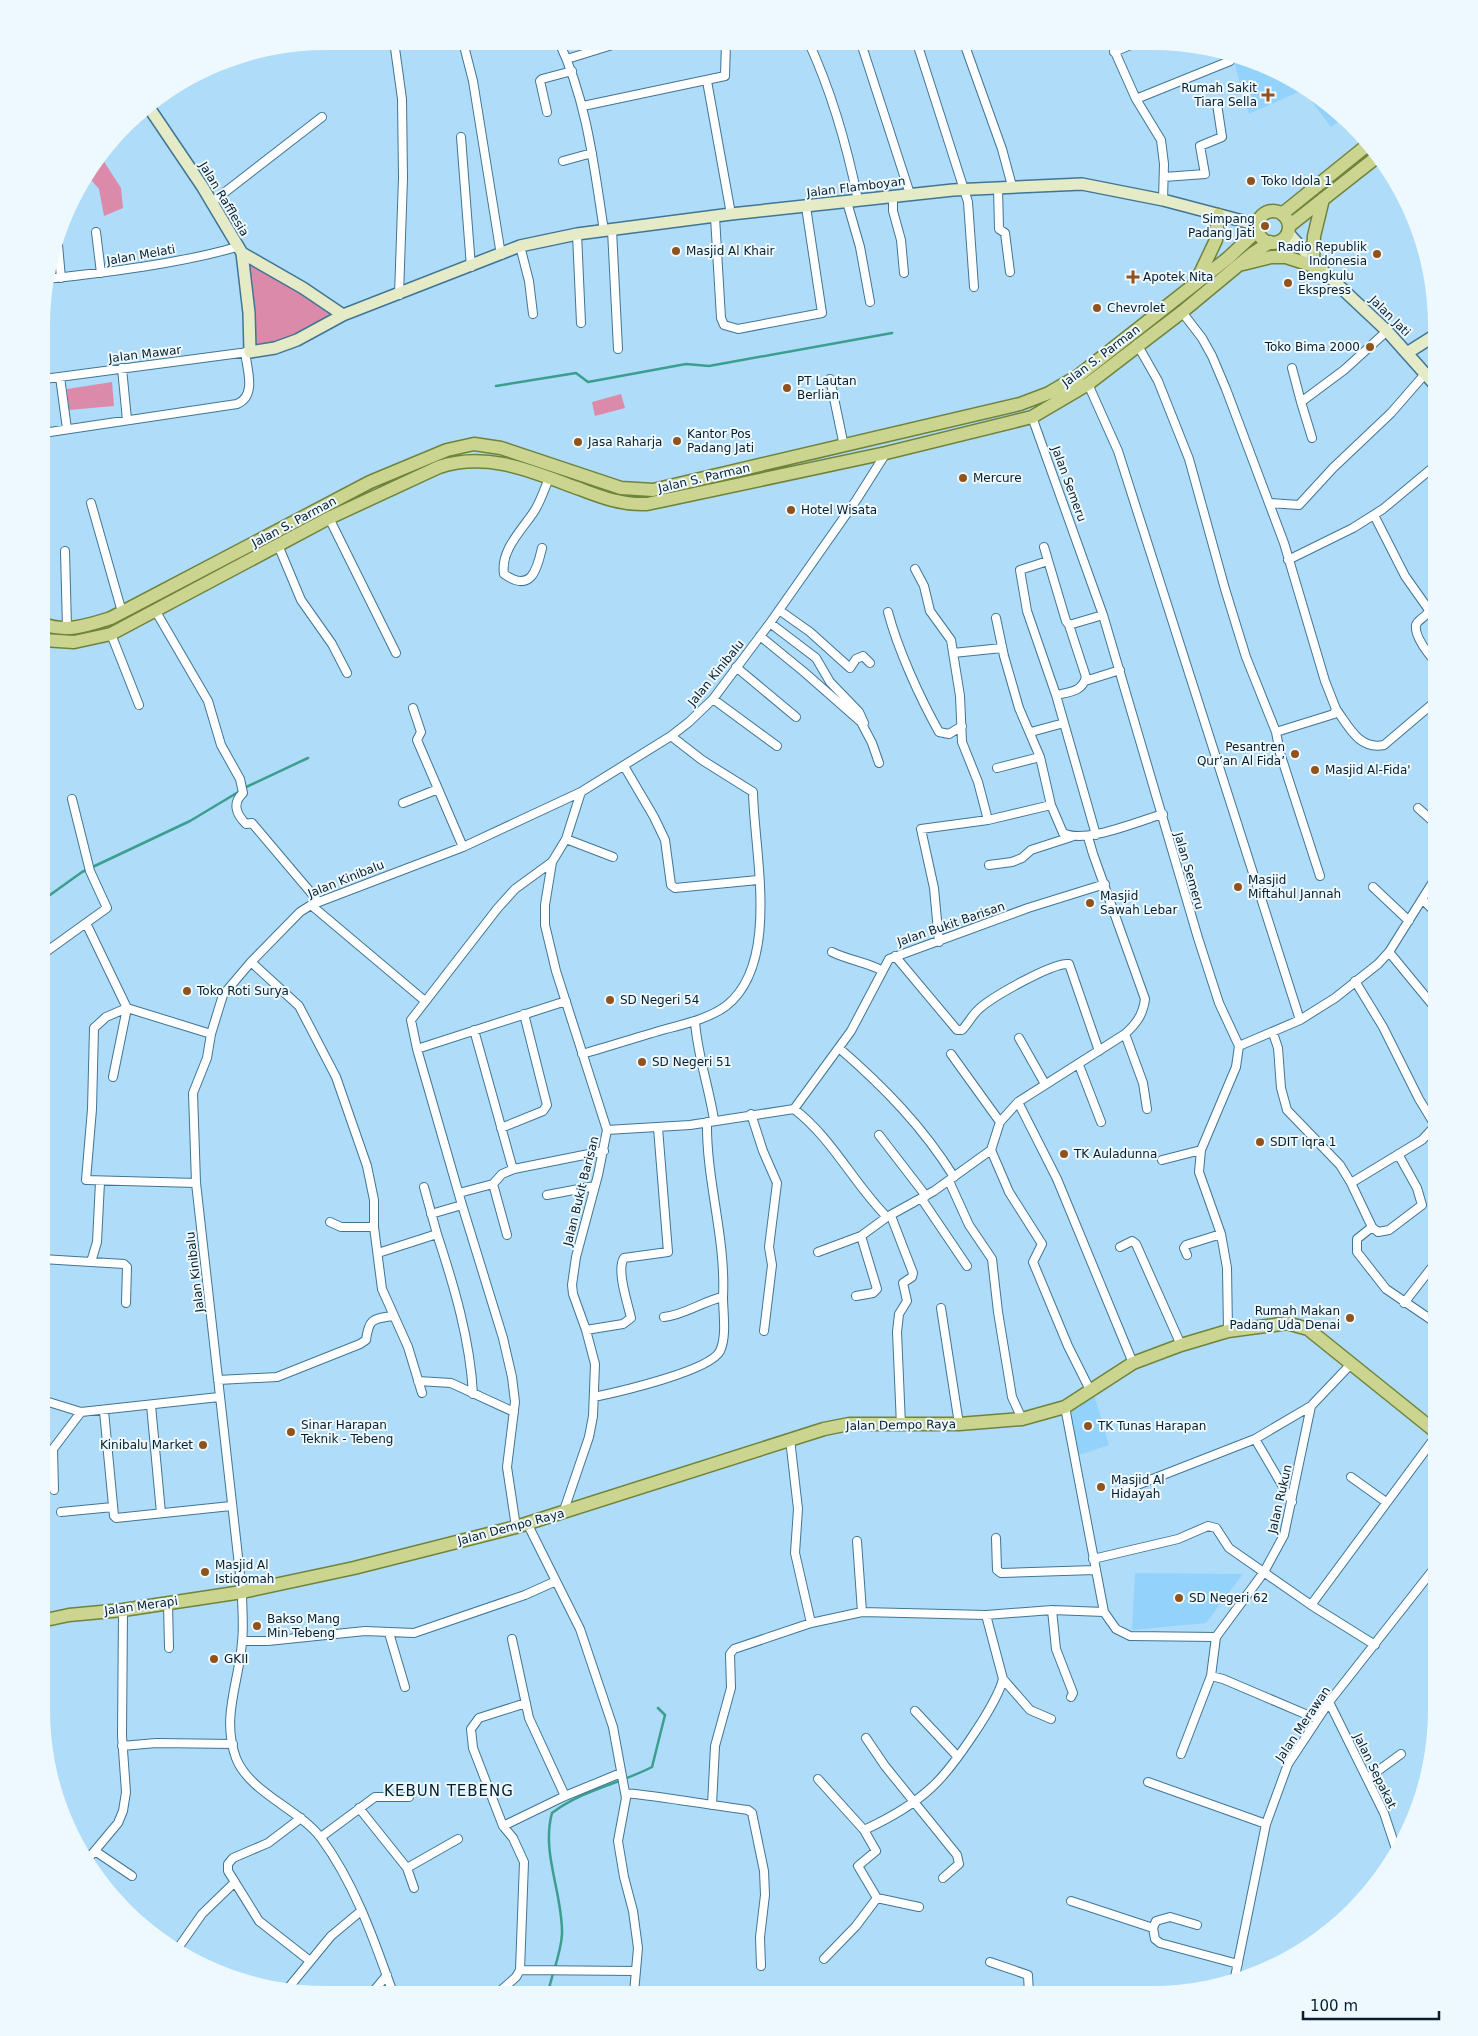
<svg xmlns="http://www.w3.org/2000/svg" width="1478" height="2036" viewBox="0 0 1478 2036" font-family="'DejaVu Sans',sans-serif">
  <rect width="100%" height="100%" fill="#afdcf8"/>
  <path fill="#93d3fb" d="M1253 61 1261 63 1325 100 1344 118 1331 127 1303 90 1249 114 1234 62Z
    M1093 1391 1109 1445 1079 1455 1067 1408Z
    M1135 1573 1243 1574 1206 1623 1132 1630Z"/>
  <path fill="#db8ba9" d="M99 159 103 160 121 188 123 208 104 216 99 189 87 175Z
    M239 251 334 314 297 334 250 352Z
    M112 382 114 406 69 410 67 389Z
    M621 394 625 408 595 416 592 402Z"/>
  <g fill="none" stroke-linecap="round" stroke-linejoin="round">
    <path stroke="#3b9e8e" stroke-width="2.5" d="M496 386 576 373 588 382 686 364 709 366 892 333
      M244 788 308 758
      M43 900 82 872 190 821 240 791
      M548 1993C552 1973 561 1954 562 1934 563 1894 541 1853 552 1813 582 1790 619 1784 652 1767L665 1715 658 1708"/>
    <defs>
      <path id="street" d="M394 41 402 99 403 178 399 295
        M463 42 473 81 501 255
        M490 42 495 45 508 42
        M559 42C587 101 594 166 604 231
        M809 43C832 93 847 146 858 200
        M861 43 910 194
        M917 43 968 202 974 287
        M964 43 1002 149 1012 186
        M1111 43 1136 99 1161 140 1164 164 1163 200
        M1114 52 1133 44
        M567 59 622 42
        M707 81 731 214
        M1136 99 1230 61
        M583 106 725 76 726 42
        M547 112 540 81 542 79 572 71
        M461 137 471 267
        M563 161 592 153
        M1164 177 1205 174 1200 146 1222 137 1217 104
        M998 187 999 229 1005 233 1010 272
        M893 196V211L901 240 904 273
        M847 202 860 247 870 302
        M211 203 322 117
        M715 217 721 318 724 325 738 329 822 313 806 207
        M612 230 618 349
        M96 232 101 273
        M577 234 581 323
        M58 245 61 278
        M520 246 529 281 533 314
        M47 279C109 272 177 264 237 247
        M1182 312 1202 338 1212 356 1226 389 1284 543 1325 681 1336 709 1334 714 1276 732
        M1137 344 1158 381 1189 459 1225 589 1246 657 1276 732 1280 753 1320 876
        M122 368 127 420
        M1292 368 1301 402
        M60 377 67 429
        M44 379 248 352
        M830 379 844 446
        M1088 384 1118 451 1300 1020
        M1032 417 1103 615 1198 938 1219 1003 1239 1046 1236 1067 1201 1150 1199 1172 1221 1234 1227 1268 1228 1331
        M43 433 237 404C257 396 247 369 245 352
        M1312 438 1301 402 1344 370 1387 331
        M91 503 122 612
        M1270 503 1299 505 1333 468 1391 413 1425 374
        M1374 515 1405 576 1429 610C1427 617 1418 619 1416 625 1414 637 1430 656 1437 664
        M329 518 396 653
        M278 545 301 600 332 644 347 673
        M1044 547 1066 621 1069 625 1086 677C1082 692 1070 692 1056 695
        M542 548C537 570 531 593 504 574 500 550 523 529 535 510 541 500 545 488 549 478
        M65 551 67 628
        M1288 560 1353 528 1383 509 1437 464
        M1048 561 1020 570 1027 611 1056 695 1096 835
        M915 569 924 586 930 611 951 640 960 696 962 742 978 782 988 820 921 829 934 888 939 942
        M155 610 208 701 221 745 240 779 243 793C232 803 236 814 246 824L252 823 318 901
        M779 610 810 632 850 668 856 659 863 656 870 663
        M888 612C898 650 920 698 939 732L949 734 962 726
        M996 618 1004 656 1019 708 1040 757 1051 805 1063 833C1086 844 1138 821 1163 814
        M770 623 816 658 830 682 859 712 864 723
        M1069 625 1103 615
        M111 634 139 705
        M760 636 804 672 861 722 872 743 879 763
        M953 653 1002 648
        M736 667 796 717
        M1085 681 1120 670
        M713 699 777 746
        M413 708 421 732 417 740 463 847
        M1336 709C1349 727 1359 750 1384 745L1437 700
        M1031 732 1064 723
        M624 766 654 817 665 840 671 885 675 888 758 880
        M997 768 1040 757
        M72 799 90 871 107 908 86 923
        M403 803 438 789
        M1418 808 1437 825
        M988 820 1051 805
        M566 839 613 857
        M989 865 1012 862 1022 858 1031 850 1071 837
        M1373 887 1409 921
        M1423 900 1436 913
        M311 905 425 1001
        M832 952C848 960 866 962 881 970
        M1389 952 1431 1003
        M43 954 86 923 127 1008 113 1077
        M895 956 957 1030H962C968 1024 972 1015 979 1009 992 997 1053 962 1069 964L1099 1051
        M251 962 299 1006 336 1077 367 1166 374 1200V1227L382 1289 408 1347 422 1393
        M1355 981 1383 1027 1419 1099 1436 1127
        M695 1021C697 1054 709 1087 714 1120
        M474 1030 512 1166 514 1169 604 1151
        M1273 1033 1278 1048 1281 1088 1287 1110 1340 1165 1351 1183
        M1125 1034 1143 1083 1147 1109
        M1019 1038 1045 1084
        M1239 1046 1300 1020 1335 998 1378 964 1389 952 1436 877
        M839 1048C884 1087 923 1127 954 1177
        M417 1049 566 1001
        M582 1054C610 1046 638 1037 666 1029 685 1024 710 1018 726 1006 781 963 754 852 753 792L702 760 671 736
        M951 1054 1000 1122
        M1079 1065 1101 1122
        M1018 1102 1057 1179 1133 1363
        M794 1109 851 1031 889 959 1028 908 1105 884
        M751 1114 763 1151 777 1183 769 1247 772 1265 764 1331
        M501 1128 543 1111 547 1105 524 1014
        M607 1130 690 1125 794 1109C832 1138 854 1184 887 1217L934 1191 991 1150 1000 1122 1018 1102 1125 1034C1136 1024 1143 1015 1145 999L1093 854 1088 837
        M879 1135 926 1196
        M991 1150 1009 1192 1042 1244 1033 1262 1068 1346 1091 1392
        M1162 1160 1201 1150
        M949 1181 969 1225 992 1259 998 1312 1012 1397 1022 1419
        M196 1183 86 1180 92 1109 94 1028 106 1017 127 1008 211 1034
        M493 1184 507 1235
        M459 1193 493 1184 502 1174 514 1169
        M547 1195 595 1186
        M921 1198 967 1266
        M431 1214 462 1205
        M891 1216 913 1273 912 1277 903 1283 907 1301 899 1314 897 1332 901 1425
        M330 1222 341 1227H374
        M1372 1227 1378 1232 1389 1230 1422 1205 1417 1188 1398 1154
        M437 1234C454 1286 470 1339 473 1394
        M1120 1247 1132 1241 1136 1244 1181 1345
        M818 1252 861 1236 887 1217
        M378 1253 437 1234 424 1187
        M1187 1255 1184 1248 1186 1245 1221 1234
        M42 1259 91 1262 97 1242 100 1182
        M91 1262 124 1264 127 1267 126 1303
        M856 1296 873 1293 877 1289 861 1236
        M1404 1303 1436 1262
        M941 1308 959 1424
        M664 1317C685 1315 703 1301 723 1297 726 1238 706 1180 707 1122
        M1436 1323 1386 1289 1357 1252V1239L1372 1227 1351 1183 1422 1140 1436 1125
        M586 1330 623 1324 631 1318C628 1304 616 1270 624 1258L668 1252 658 1128
        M218 1380 277 1377 360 1344 366 1340C369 1318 373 1319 393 1316
        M418 1381 451 1383 514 1412
        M594 1397C618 1392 710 1371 720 1351 727 1336 723 1313 723 1297
        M42 1400 81 1412 219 1397
        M151 1405 161 1513
        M104 1411 114 1516 116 1518 231 1506
        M790 1439 798 1509 795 1553 811 1623
        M1255 1439 1292 1502
        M1351 1477 1386 1502
        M1127 1489 1255 1439 1311 1406
        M54 1490 53 1449 81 1412
        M61 1512 113 1507
        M563 1513 589 1437 593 1416 595 1364 586 1330 573 1294 572 1285 576 1257 598 1175 607 1130 556 971 545 925V905L552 862 566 839 581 792
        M527 1523 580 1629 613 1727 626 1798 618 1841 624 1877 633 1911 638 1948 634 1993
        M516 1527 507 1467 515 1402 512 1377 503 1338 462 1205 417 1049 411 1020 497 909 515 889 552 862
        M996 1538 997 1570 1001 1573 1095 1570
        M857 1541 862 1612
        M1093 1559 1178 1539 1208 1526 1216 1528 1229 1548 1311 1605 1375 1645
        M168 1603 169 1648
        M1311 1605 1436 1436
        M1052 1610 1056 1649 1073 1693 1071 1697
        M1104 1612 1116 1629 1130 1636 1216 1637
        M389 1633 405 1687
        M512 1639 529 1718 565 1796
        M243 1641H268L365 1631 414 1633 525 1595 556 1581
        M1211 1676 1223 1679 1317 1719
        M1003 1679 1030 1710 1051 1719
        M1329 1702 1384 1813 1397 1852
        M915 1711 957 1756
        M866 1738 885 1766 957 1855 959 1864 943 1878
        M122 1746 156 1743 233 1744
        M1181 1754 1211 1676 1216 1637 1264 1572 1284 1535 1311 1406 1352 1363
        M1368 1778 1401 1754
        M818 1779 864 1830C888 1819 913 1805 932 1787 952 1769 997 1704 1003 1679L986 1615
        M1148 1782 1266 1824
        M626 1793C667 1797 707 1805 748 1810L752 1813 764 1871 765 1895 760 1937 761 1966
        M712 1805 715 1746 731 1688 730 1654 734 1649 811 1623 862 1612 986 1615 1052 1610 1104 1612 1065 1407
        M359 1808 407 1868 414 1888
        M301 1818 268 1843 233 1858 228 1864V1871L259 1921 310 1961
        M503 1826 473 1748 471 1729 479 1718 526 1703
        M864 1830 876 1851 858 1866 877 1898 919 1907
        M321 1837 375 1797H409
        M95 1851 132 1876
        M87 1860 118 1823 123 1811 126 1792 122 1736 123 1610
        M407 1868 458 1839
        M1071 1901 1153 1928 1155 1939 1160 1943 1238 1964
        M1153 1928 1156 1921 1170 1917 1197 1925
        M161 1941 171 1948
        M176 1951 202 1914 235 1882
        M824 1959 856 1926 877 1898
        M990 1962 1028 1975 1029 1994
        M520 1970 636 1971
        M1234 1982 1266 1824 1288 1764 1329 1702 1436 1566
        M285 1992 331 1936 361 1911
        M372 1993 387 1975
        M393 1993C374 1940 355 1884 321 1838 299 1809 249 1792 236 1758 221 1717 239 1683 242 1642 244 1626 242 1609 242 1592L196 1183 193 1093 207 1058 211 1034 223 995 251 962 300 912 311 905 463 847 581 792 671 736 689 722 713 699 770 623 857 499 886 453
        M498 1993 516 1977 520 1970 524 1862 513 1838 503 1826 565 1796 621 1773"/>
      <path id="secondary" d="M148 106 202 186 242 253 249 313 250 352 275 348 297 340 343 315 520 246 577 234 731 214 953 190 1082 184 1163 200 1258 225
        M1288 233 1320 268 1387 331 1437 387
        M242 253 303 288 343 315
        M1407 353 1437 334"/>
      <path id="primary" d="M1257 227a16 16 0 1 1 32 0a16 16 0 1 1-32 0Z
        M1282 214 1370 143
        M1289 226 1378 156
        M1313 260 1314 236 1323 199
        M1243 264 1271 257H1286L1320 268
        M1197 280 1216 240 1218 215
        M43 624C66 633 89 625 111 618L370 482 447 450 474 444 501 448 621 488 653 490 1020 404 1049 393 1078 376 1228 258 1258 230
        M43 640 74 642 111 634 329 518 439 467C489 451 533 472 580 489 603 498 623 505 647 504L886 453 1032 417 1088 384 1182 312 1252 254 1270 242
        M41 1621 69 1615 123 1610 242 1592 354 1568 516 1527 824 1429 849 1424H959L1022 1419 1065 1407 1133 1363 1181 1345 1228 1331 1274 1325 1287 1323 1308 1329 1436 1432"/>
    </defs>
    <use href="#street" stroke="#407695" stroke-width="10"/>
    <use href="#secondary" stroke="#407695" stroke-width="14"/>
    <use href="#primary" stroke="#70833b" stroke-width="15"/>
    <use href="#street" stroke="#fff" stroke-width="8"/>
    <use href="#secondary" stroke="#e5eac7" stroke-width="11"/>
    <use href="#primary" stroke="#cbd58f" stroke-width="12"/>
  </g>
  <g fill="#92521c" stroke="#edf8ff" stroke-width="2">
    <path d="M1265.5 87.5h5v5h5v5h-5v5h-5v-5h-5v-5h5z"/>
    <circle cx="1251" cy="181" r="5"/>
    <circle cx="1265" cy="226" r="5"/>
    <circle cx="676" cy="251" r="5"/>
    <circle cx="1377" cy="254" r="5"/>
    <path d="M1130.5 269.5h5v5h5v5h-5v5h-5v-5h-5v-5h5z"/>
    <circle cx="1288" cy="283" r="5"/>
    <circle cx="1097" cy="308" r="5"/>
    <circle cx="1370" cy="347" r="5"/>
    <circle cx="787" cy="388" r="5"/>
    <circle cx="677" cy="441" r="5"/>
    <circle cx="578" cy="442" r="5"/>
    <circle cx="963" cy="478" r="5"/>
    <circle cx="791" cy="510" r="5"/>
    <circle cx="1295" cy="754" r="5"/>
    <circle cx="1315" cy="770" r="5"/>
    <circle cx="1238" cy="887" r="5"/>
    <circle cx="1090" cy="903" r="5"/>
    <circle cx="187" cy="991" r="5"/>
    <circle cx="610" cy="1000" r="5"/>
    <circle cx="642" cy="1062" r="5"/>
    <circle cx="1260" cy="1142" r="5"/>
    <circle cx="1064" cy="1154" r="5"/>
    <circle cx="1350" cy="1318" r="5"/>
    <circle cx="1088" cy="1426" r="5"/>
    <circle cx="291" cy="1432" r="5"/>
    <circle cx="203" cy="1445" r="5"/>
    <circle cx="1101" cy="1487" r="5"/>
    <circle cx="205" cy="1572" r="5"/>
    <circle cx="1179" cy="1598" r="5"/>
    <circle cx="257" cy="1626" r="5"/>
    <circle cx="214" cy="1659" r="5"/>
  </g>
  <g text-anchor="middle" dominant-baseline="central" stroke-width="4" stroke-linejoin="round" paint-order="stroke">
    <g font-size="12" fill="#071e2b" stroke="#edf8ff" text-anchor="start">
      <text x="1257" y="88" text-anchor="end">Rumah Sakit<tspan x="1257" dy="14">Tiara Sella</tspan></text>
      <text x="1261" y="181">Toko Idola 1</text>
      <text x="1255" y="219" text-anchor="end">Simpang<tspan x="1255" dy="14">Padang Jati</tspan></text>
      <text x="1367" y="247" text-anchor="end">Radio Republik<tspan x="1367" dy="14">Indonesia</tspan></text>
      <text x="686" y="251">Masjid Al Khair</text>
      <text x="1298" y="276">Bengkulu<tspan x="1298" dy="14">Ekspress</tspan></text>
      <text x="1143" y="277">Apotek Nita</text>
      <text x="1107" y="308">Chevrolet</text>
      <text x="1360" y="347" text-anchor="end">Toko Bima 2000</text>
      <text x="797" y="381">PT Lautan<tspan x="797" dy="14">Berlian</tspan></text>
      <text x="687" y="434">Kantor Pos<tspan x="687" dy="14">Padang Jati</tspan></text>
      <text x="588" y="442">Jasa Raharja</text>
      <text x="973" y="478">Mercure</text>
      <text x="801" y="510">Hotel Wisata</text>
      <text x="1285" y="747" text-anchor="end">Pesantren<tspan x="1285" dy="14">Qur’an Al Fida’</tspan></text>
      <text x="1325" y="770">Masjid Al-Fida'</text>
      <text x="1248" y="880">Masjid<tspan x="1248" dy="14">Miftahul Jannah</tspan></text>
      <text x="1100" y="896">Masjid<tspan x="1100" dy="14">Sawah Lebar</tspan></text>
      <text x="197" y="991">Toko Roti Surya</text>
      <text x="620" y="1000">SD Negeri 54</text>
      <text x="652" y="1062">SD Negeri 51</text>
      <text x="1270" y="1142">SDIT Iqra 1</text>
      <text x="1074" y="1154">TK Auladunna</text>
      <text x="1340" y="1311" text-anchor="end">Rumah Makan<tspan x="1340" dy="14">Padang Uda Denai</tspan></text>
      <text x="301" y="1425">Sinar Harapan<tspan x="301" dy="14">Teknik - Tebeng</tspan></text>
      <text x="1098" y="1426">TK Tunas Harapan</text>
      <text x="193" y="1445" text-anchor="end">Kinibalu Market</text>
      <text x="1111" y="1480">Masjid Al<tspan x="1111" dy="14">Hidayah</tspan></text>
      <text x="215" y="1565">Masjid Al<tspan x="215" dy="14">Istiqomah</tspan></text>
      <text x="1189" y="1598">SD Negeri 62</text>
      <text x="267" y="1619">Bakso Mang<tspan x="267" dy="14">Min Tebeng</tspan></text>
      <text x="224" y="1659">GKII</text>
    </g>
    <g font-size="12" fill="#071e2b" stroke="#edf8ff">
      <text transform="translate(856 187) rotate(-7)">Jalan Flamboyan</text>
      <text transform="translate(224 199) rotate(59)">Jalan Rafflesia</text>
      <text transform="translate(141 255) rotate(-10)">Jalan Melati</text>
      <text transform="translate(1390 316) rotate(45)">Jalan Jati</text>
      <text transform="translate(145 354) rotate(-7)">Jalan Mawar</text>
      <text transform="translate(1101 356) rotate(-37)">Jalan S. Parman</text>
      <text transform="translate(704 478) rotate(-13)">Jalan S. Parman</text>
      <text transform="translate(1069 484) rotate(70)">Jalan Semeru</text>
      <text transform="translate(294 522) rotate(-28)">Jalan S. Parman</text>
      <text transform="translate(716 673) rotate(-51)">Jalan Kinibalu</text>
      <text transform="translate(1189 871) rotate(74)">Jalan Semeru</text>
      <text transform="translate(346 879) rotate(-22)">Jalan Kinibalu</text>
      <text transform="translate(951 924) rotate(-19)">Jalan Bukit Barisan</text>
      <text transform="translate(581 1191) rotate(-76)">Jalan Bukit Barisan</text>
      <text transform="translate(195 1272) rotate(-97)">Jalan Kinibalu</text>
      <text transform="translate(901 1425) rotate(-1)">Jalan Dempo Raya</text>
      <text transform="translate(1280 1499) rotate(-77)">Jalan Rukun</text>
      <text transform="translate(511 1527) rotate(-15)">Jalan Dempo Raya</text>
      <text transform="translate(141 1606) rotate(-8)">Jalan Merapi</text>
      <text transform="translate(1303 1724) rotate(-56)">Jalan Merawan</text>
      <text transform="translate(1375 1771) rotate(64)">Jalan Sepakat</text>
    </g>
    <g font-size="15" letter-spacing="1" fill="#071e2b" stroke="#edf8ff">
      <text x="449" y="1791">KEBUN TEBENG</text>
    </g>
  </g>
  <path d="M0 0H1478V2036H0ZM326 50H1152A276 276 0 0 1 1428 326V1710A276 276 0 0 1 1152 1986H326A276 276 0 0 1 50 1710V326A276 276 0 0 1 326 50Z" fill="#edf8ff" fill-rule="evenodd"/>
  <path d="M1303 2011v8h136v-8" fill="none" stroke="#071e2b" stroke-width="2.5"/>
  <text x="1310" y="2011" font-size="15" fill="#071e2b" stroke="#edf8ff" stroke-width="4" paint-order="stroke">100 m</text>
</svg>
